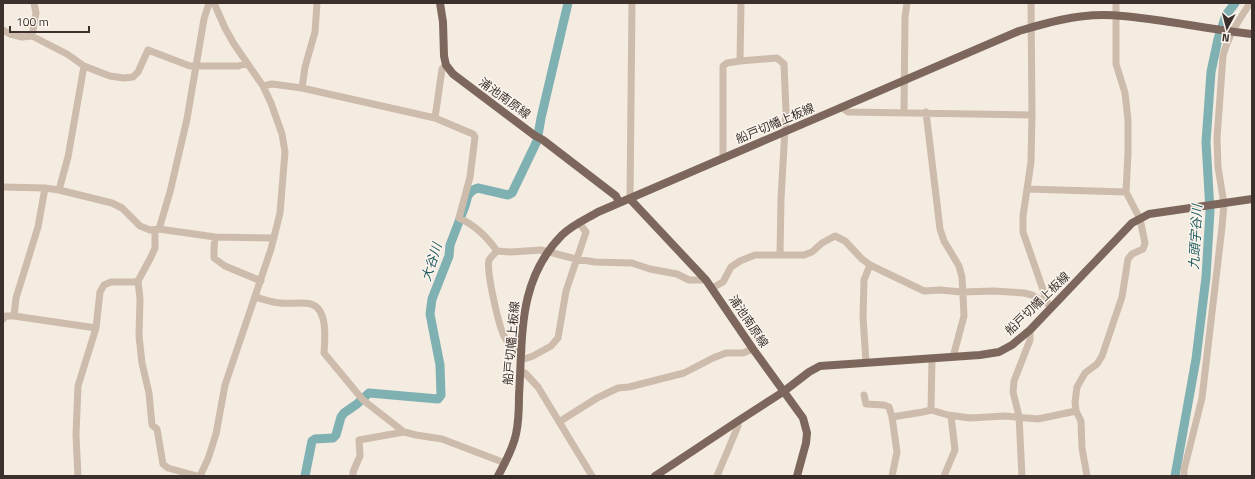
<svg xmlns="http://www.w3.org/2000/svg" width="1255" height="479" viewBox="0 0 1255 479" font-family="'Titillium Web','Noto Sans JP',sans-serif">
  <rect width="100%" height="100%" fill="#f4ebe1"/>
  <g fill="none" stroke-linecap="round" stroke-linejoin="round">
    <path stroke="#7fb0b2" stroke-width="9" d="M305 476 312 441 315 439 333 438 336 435 341 417 344 413 357 404 369 393 438 399 441 395 440 365 430 314 432 299 449 256 450 245 465 206 468 195 473 190 478 188 508 195 512 193 537 141 541 118 568 3
      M1175 476 1196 359 1206 277 1210 211 1206 142 1211 72 1218 39 1226 15 1235 3"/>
    <path stroke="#cdbbac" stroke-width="7" d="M1031 3 1032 115 1031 162 1023 216V232L1048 304
      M3 30 10 34 22 37 32 36 67 54 84 66 110 76 124 78 133 77 138 72 148 50 190 66H238L247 63
      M32 36 36 13 34 3
      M740 61 777 58 784 64 786 111 781 199 780 254
      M263 86 272 84 302 88 435 118 473 134 475 137 470 177 459 218C475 225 487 237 497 251L511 252 541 250 576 259 595 262 632 263 650 269 677 274 689 280H706
      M302 88 305 67 315 32 317 3
      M841 107 848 112 1032 115
      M904 112 905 17 907 3
      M926 112 940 229 944 241 959 266 962 277 964 316 953 357
      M435 118 442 69 446 65
      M723 159V66L727 63 740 61 741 3
      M3 187 45 188 59 190 112 203 122 208 140 226 150 230 159 229 215 237 274 238
      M1027 189 1126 192
      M59 190 68 157 84 66
      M630 199 632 3
      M159 229 170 192 187 119 204 19 209 3
      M155 230V248L151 257 138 281 140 299 139 336 142 363 149 393 152 425 157 429 163 464 168 468 197 476
      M215 237 214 249V258L225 266 261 281
      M497 251C494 254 491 257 489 260 486 271 499 328 505 338 508 344 515 350 522 351
      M712 288 723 282 731 267 740 261 755 255H804L812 252 822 243 835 236 845 241 862 259 870 265 924 291 940 290 962 292 994 291 1024 293 1032 295 1048 304 1051 308
      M255 297C263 299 271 302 280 303 290 304 301 302 311 304 328 309 325 339 324 353L363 400 404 432 416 435 442 439 505 463
      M14 316 16 298 38 227 45 188
      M3 319 6 316H14L96 328 100 292 104 285 111 282H134L138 281
      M932 358 931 410 948 415 970 418 1005 416 1038 419 1076 411
      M521 360 533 356 551 346 558 338 566 291 586 232 579 223
      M866 362 863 317 864 280 870 265
      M521 372 525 373 538 387 592 476
      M864 395 866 404 884 405 889 407 892 417 897 452 892 476
      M892 417 923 412 931 410
      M559 422 597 398 618 388 629 387 684 373 713 358 726 353H743L753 349
      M78 476 76 435 78 386 96 328
      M200 476 208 459 216 434 225 385 271 249 280 213 285 152 282 134 271 103 263 86 234 44 225 28 214 3
      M353 476V472L360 456 359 440 404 432
      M717 476 738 426V421
      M944 476 955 450 951 416
      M1022 476 1019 416 1013 392 1014 381 1030 340V330
      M1087 476 1082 448 1081 421 1076 411 1075 402 1077 387 1085 373 1097 364 1102 356 1122 297 1128 259 1132 254 1143 249 1145 243 1140 219 1126 192 1128 153V120L1125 93 1116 64V3
      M1184 476V470L1202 398 1222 227 1224 204 1218 167 1217 138 1223 56C1228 36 1239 20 1250 3"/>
    <path stroke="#7d675c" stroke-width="8" d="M440 3 443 22 444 56 446 65 453 74 534 135 543 140 616 196 619 202
      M630 199 706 280 753 349 803 418 807 433 806 443 797 476
      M498 476C505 463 513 449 516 434 519 421 519 408 519 395 523 336 517 281 562 235 572 225 586 219 598 212L1019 31C1046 23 1074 15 1103 15 1125 15 1148 19 1170 22 1197 26 1225 31 1252 34
      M655 476 738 421 783 392 809 372 820 366 980 355 999 352 1012 345 1030 330 1132 223 1149 214 1252 199"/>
  </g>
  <g text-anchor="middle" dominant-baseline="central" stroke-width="3" stroke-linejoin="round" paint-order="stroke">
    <g font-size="12" fill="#3b302b" stroke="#fbf5ee">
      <text transform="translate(505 98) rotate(36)">浦池南原線</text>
      <text transform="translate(775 123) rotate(-23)">船戸切幡上板線</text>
      <text transform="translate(1037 303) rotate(-44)">船戸切幡上板線</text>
      <text transform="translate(749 321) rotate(56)">浦池南原線</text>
      <text transform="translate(511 343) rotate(-85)">船戸切幡上板線</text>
    </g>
    <g font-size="13" font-style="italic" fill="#1f5a5e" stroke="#fbf5ee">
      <text transform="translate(1195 237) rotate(-87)">九頭宇谷川</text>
      <text transform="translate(431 262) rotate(-72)">大谷川</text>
    </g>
  </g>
  <rect width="1255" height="479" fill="none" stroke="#3b302b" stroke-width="8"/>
  <g transform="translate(1227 28) rotate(187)" stroke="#fbf5ee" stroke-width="3" paint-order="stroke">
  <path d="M0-3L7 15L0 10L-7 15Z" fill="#3b302b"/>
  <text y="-6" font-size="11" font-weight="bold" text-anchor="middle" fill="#3b302b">N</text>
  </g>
  <path d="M10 26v6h79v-6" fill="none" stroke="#3b302b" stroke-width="2"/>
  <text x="16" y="26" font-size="12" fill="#3b302b" stroke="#fbf5ee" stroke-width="3" paint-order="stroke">100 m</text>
</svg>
